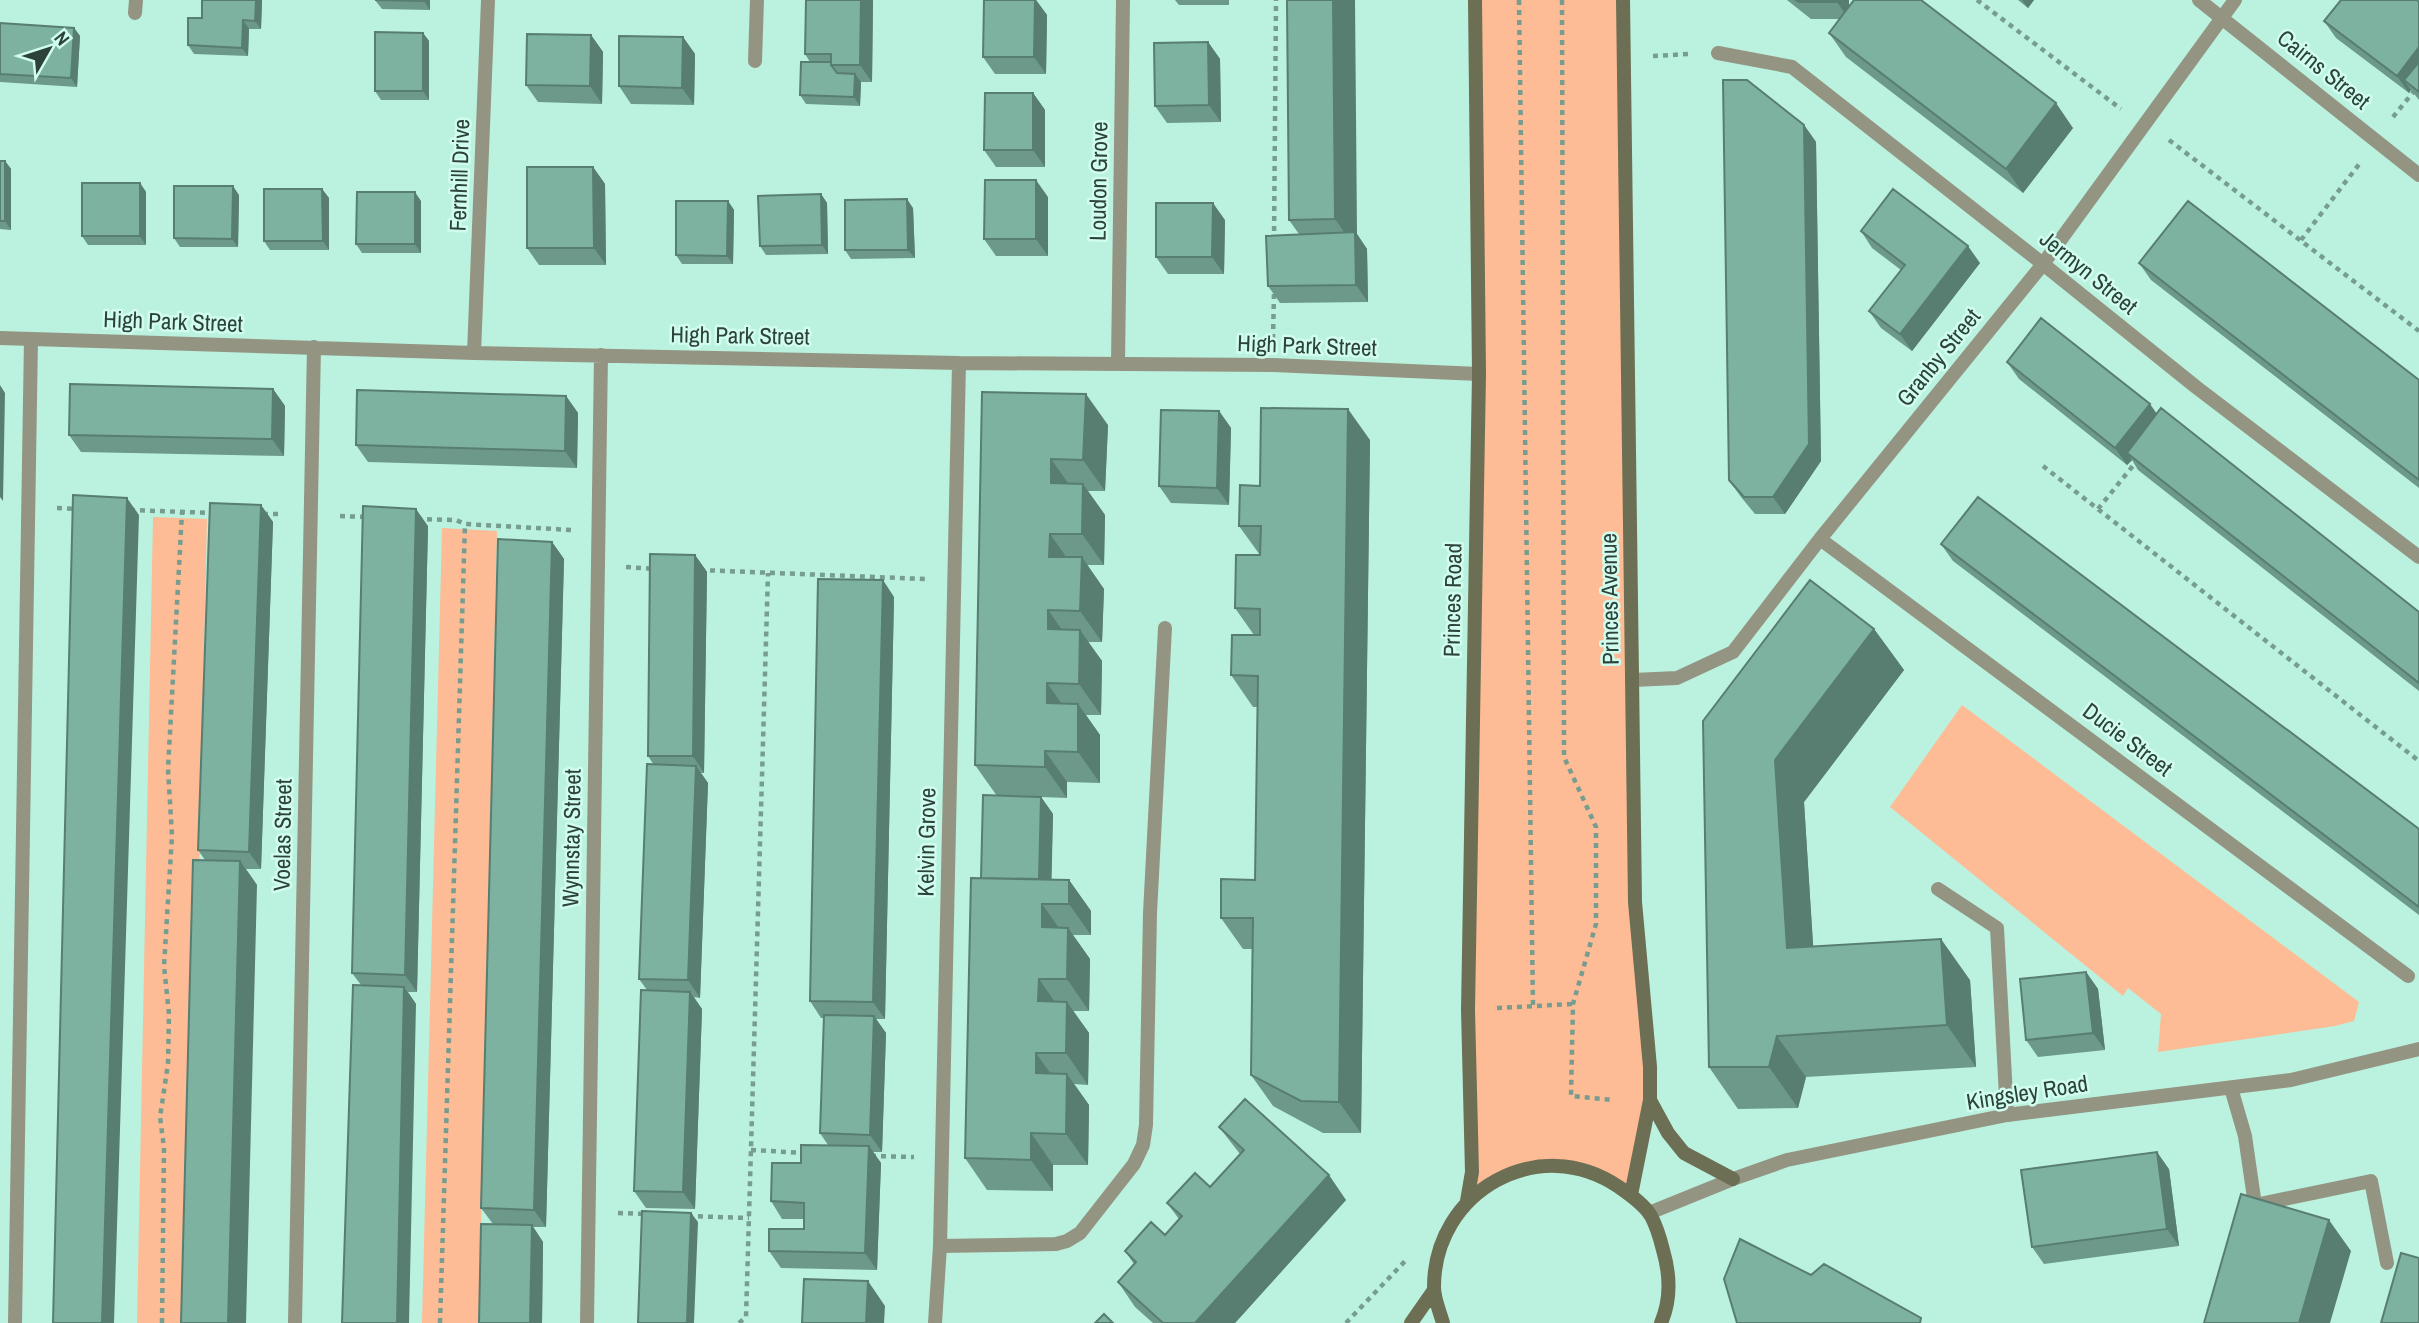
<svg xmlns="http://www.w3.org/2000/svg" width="2419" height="1323" viewBox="0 0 2419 1323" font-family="'Archivo Narrow',sans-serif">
  <rect width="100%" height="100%" fill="#bbf2df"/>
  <path fill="#fdbc95" d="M1475 0H1623L1635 902 1650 1067 1631 1195 1604 1177 1539 1166 1467 1201Z
    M153 517 207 519 189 1323H137Z
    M442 528 497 531 479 1323H422Z
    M1962 705 2359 1002 2354 1021 2335 1026 2158 1052 2161 1014 2128 988 2123 996 1890 807Z"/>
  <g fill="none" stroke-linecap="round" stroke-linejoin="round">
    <path stroke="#769d90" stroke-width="4.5" stroke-dasharray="5 5" stroke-linecap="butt" d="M1519 0 1533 1006
      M1562 0 1564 757 1596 827V924L1573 1004 1571 1096 1613 1100
      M1977 0 2121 109
      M1653 56 1689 54
      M2393 117 2419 85
      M2169 140 2419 331
      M2301 240 2360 163
      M1274 241 1276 0
      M1273 339 1274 291
      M2043 466 2419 761
      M57 508 76 509
      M2098 509 2136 462
      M130 510 213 513
      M263 514H282
      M340 516 366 517
      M417 519 456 520 465 524 572 530
      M626 567 656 569
      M700 570 925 579
      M1497 1008 1573 1004
      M751 1150 806 1153
      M871 1156 914 1157
      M618 1213 647 1214
      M688 1216 749 1218
      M162 1323 164 1148 160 1117 168 1064 169 1014 164 966 172 836 168 769 182 512
      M440 1323 465 524
      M739 1323 746 1317 768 573
      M1346 1323 1408 1258"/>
    <path stroke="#939582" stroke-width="14" d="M1938 889 1997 928 2007 1115
      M2231 1088 2245 1136 2255 1205 2371 1181 2387 1263
      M940 1246 1056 1244 1067 1241 1080 1233 1134 1164 1143 1145 1146 1125 1150 913 1165 628"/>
    <path stroke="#939582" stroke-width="14" d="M2199 0 2419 175
      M135 13 136 0
      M1718 53 1792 67 2043 264 2196 387 2419 557
      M755 61 757 0
      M0 338 474 353 959 363 1273 365 1479 374
      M474 353 488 0
      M1118 362 1123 0
      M1820 539 2408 976
      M1633 680 1677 678 1733 652 1820 539 2043 264 2235 0
      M1649 1213 1733 1179 1787 1160 2007 1115 2291 1080 2419 1049
      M15 1323 31 339
      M295 1323 314 347
      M587 1323 601 355
      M935 1323 940 1246 959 363"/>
    <path stroke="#6c6f53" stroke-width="14" d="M1623 0 1635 902 1650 1067V1100L1631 1195
      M1650 1100 1668 1133 1684 1153 1733 1179
      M1467 1201 1472 1172 1468 1010 1479 374 1475 0
      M1411 1323 1434 1290
      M1443 1323C1440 1312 1434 1299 1434 1287 1434 1191 1539 1132 1619 1187 1630 1195 1644 1204 1651 1216 1657 1227 1660 1238 1663 1250 1670 1274 1671 1300 1661 1323"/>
  </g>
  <path fill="#6c998a" d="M202 0H262L261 29H249L248 56 194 54 188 45 202 18Z
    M375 0H430V10L382 9Z
    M873 0 872 82H861L860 106 806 104 800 95 810 62 805 54Z
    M984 0H1036L1047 15 1046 74H995L983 57Z
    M1175 0H1229V5H1179Z
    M1287 0 1357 234 1367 249 1368 302 1280 303 1268 286 1299 234 1289 220Z
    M1787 0H1849V7L2073 128 2023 193 1846 57 1829 33 1839 19H1811Z
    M2018 0H2034L2028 8Z
    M2419 2V100L2411 90 2409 93 2336 38 2324 21Z
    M0 23 74 28 80 36 77 87 0 82Z
    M423 33 429 41V100H381L375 91Z
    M591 35 603 52 602 104 538 102 526 85Z
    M683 37 695 54 694 105 631 104 619 86Z
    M1208 42 1220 59 1221 122 1167 123 1155 106Z
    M1033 93 1045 110V167H996L984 150Z
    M1804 125 1816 142 1821 461 1785 514H1755L1741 497 1729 480Z
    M0 161H5L11 169V230L0 229Z
    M593 167 605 184 606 265H539L527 248Z
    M140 183 146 192V245H88L82 236Z
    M322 189 329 198V250H270L264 241Z
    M821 194 827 203 828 254 766 255 760 246Z
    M239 195 238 247H180L174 238Z
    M1048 197V256H996L984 239Z
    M421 201V253H362L356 244Z
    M728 201 734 210 733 264H682L676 255Z
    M913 208 915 258 851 259 845 250Z
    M1225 220 1224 274H1168L1156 257Z
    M1861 231 1980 263 1912 351 1881 328 1869 311 1901 270 1872 248Z
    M2139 263 2419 380V488L2151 280Z
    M2007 362 2157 414 2419 612V691L2138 470 2132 460 2127 465 2019 379Z
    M273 389 285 406 284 456 81 452 69 435Z
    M982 392 1108 425 1105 491H1088L1105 515 1104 565H1087L1104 589 1102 642H1088L1102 661 1101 715H1086L1100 735V783L1067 782V798L1041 797 1053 814 1051 880H1069L1091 911V935H1073L1090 959 1089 1011H1073L1089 1033 1088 1085 1074 1084 1089 1105 1088 1165H1053V1191L987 1190 965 1158 981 878 997 796 975 765Z
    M566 396 578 413 577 468 368 462 356 445Z
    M1219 411 1231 428 1229 505 1171 503 1159 486Z
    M1370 440 1361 1133H1323L1273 1106 1251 1075 1252 949H1243L1221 918 1255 880 1258 707H1253L1231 675 1254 635 1235 608 1260 555 1239 526 1260 486Z
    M261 505 273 522 261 869H246L257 885 205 860 198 850Z
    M428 526 417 992H408L416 1004 361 985 352 973Z
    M552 542 564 559 546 1227H533L543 1242 542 1323H479L493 1224 481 1208Z
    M1941 544 2419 829V915L1953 561Z
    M695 555 707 572 704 773H701L708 783 700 998 694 997 702 1009 695 1209 646 1208 634 1191 647 990 639 979 654 765 648 756Z
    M894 597 885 1019H876L886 1033 882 1152H873L881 1163 877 1270 781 1268 769 1251 804 1229V1219H782L771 1201 801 1163 828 1145 820 1133 824 1018H821L810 1001Z
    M1874 629 1904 670 1804 802 1813 947 1970 980 1976 1067 1806 1077 1798 1108 1738 1109 1709 1067 1703 721Z
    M2086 972 2098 989 2105 1050 2038 1057 2026 1040Z
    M1219 1127 1346 1200 1235 1323H1153L1135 1307 1118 1282 1134 1264 1125 1251 1165 1235 1179 1219 1167 1203 1210 1187 1240 1154Z
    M2169 1169 2179 1246 2044 1264 2032 1247Z"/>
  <path fill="#587d71" d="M256 0H262L261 29 255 21Z
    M424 0H430V10L424 1Z
    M861 0H873L872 82 860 65Z
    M1035 0H1036L1047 15 1046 74 1034 57Z
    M1333 0H1355L1357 234 1367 249 1368 302 1356 285V249L1335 219Z
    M1837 0H1849V19L1837 2Z
    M2022 0H2034L2028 8Z
    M243 20 249 29 248 56 242 48Z
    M74 28 80 36 77 87 71 78Z
    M423 33 429 41V100L423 91Z
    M591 35 603 52 602 104 590 86Z
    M683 37 695 54 694 105 682 88Z
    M1208 42 1220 59 1221 122 1209 105Z
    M2419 47V79L2404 80 2411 90 2409 93 2397 76Z
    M855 74 861 82 860 106 854 97Z
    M1033 93 1045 110V167L1033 150Z
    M2056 103 2073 128 2023 193 2006 169Z
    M1804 125 1816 142 1821 461 1785 514 1773 497Z
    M5 161 11 169V230L5 221Z
    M593 167 605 184 606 265 594 248Z
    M1036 180 1048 197V256L1036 239Z
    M140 183 146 192V245L140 236Z
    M233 186 239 195 238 247 232 239Z
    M322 189 329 198V250L323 241Z
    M415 192 421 201V253L415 244Z
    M821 194 827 203 828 254 822 245Z
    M907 199 913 208 915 258 908 250Z
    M728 201 734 210 733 264 727 256Z
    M1213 203 1225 220 1224 274 1212 257Z
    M1968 246 1980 263 1912 351 1900 334Z
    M0 385 5 393 3 501 0 497Z
    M273 389 285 406 284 456 272 439Z
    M1086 394 1108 425 1105 491 1083 460Z
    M566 396 578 413 577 468 565 451Z
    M2150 404 2162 421 2127 453 2132 460 2127 465 2115 448Z
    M1348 409 1370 440 1361 1133 1339 1102Z
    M1219 411 1231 428 1229 505 1217 488Z
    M1051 459 1073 490 1051 483Z
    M1083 484 1105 515 1104 565 1082 534Z
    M127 498 139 515 114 1323H102Z
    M261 505 273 522 261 869 249 852Z
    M416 509 428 526 417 992 405 975Z
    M1050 534 1072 565 1049 557Z
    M552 542 564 559 546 1227 534 1210Z
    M695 555 707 572 704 773 693 756Z
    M1082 557 1104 589 1102 642 1080 611Z
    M883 580 894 597 885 1019 873 1002Z
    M1048 610 1070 641 1048 629Z
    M1874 629 1904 670 1804 802 1816 990 1787 948 1775 760Z
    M1080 630 1102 661 1101 715 1079 684Z
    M1047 683 1069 714 1047 703Z
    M1078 704 1100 735V783L1078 752Z
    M1045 751 1067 782V798L1045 767Z
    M696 766 708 783 700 998 688 980Z
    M1041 797 1053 814 1051 904 1039 894Z
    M240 861 257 885 246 1323H228Z
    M1069 880 1091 911V935L1069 904Z
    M1042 904 1064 935 1042 927Z
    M1068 928 1090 959 1089 1011 1067 979Z
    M1941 939 1970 980 1976 1067 1947 1025Z
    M2086 972 2098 989 2105 1050 2093 1033Z
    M1039 979 1061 1011 1038 1001Z
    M404 987 416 1004 409 1323H397Z
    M690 992 702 1009 695 1209 683 1192Z
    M1067 1002 1089 1033 1088 1085 1066 1053Z
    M874 1016 886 1033 882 1152 870 1135Z
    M1777 1036 1806 1077 1798 1108 1769 1067Z
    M1036 1053 1058 1084 1036 1073Z
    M1067 1074 1089 1105 1088 1165 1066 1134Z
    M1031 1133 1053 1165V1191L1031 1160Z
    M869 1146 881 1163 877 1270 865 1253Z
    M2157 1152 2169 1169 2179 1246 2167 1229Z
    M1329 1175 1346 1200 1235 1323H1195Z
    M691 1213 698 1222 694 1323H687Z
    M2329 1220 2351 1251 2330 1323H2299Z
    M532 1225 543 1242 542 1323H530Z
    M868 1281 885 1306 884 1323H866Z"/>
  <path fill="#7db2a1" stroke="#587d71" stroke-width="2" d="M202 0H256L255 21 243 20 242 48 188 45V18H202Z
    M375 0H424V1Z
    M806 0H861L860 65H831V54H805Z
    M984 0H1035L1034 57H983Z
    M1287 0H1333L1335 219 1289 220Z
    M1796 0H1837V2H1799Z
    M1854 0H1921L2056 103 2006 169 1829 33Z
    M2341 0H2417L2419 2V47L2397 76 2324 21Z
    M0 23 74 28 71 78 0 74Z
    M375 32 423 33V91H375Z
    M527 34 591 35 590 86 526 85Z
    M619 36 683 37 682 88 619 86Z
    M1208 42 1209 105 1155 106 1154 43Z
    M801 62H831V65L837 73 855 74 854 97 800 95Z
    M2419 62V92L2404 80Z
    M1723 80H1747L1804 125 1809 444 1773 497H1744L1729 480Z
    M985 93H1033V150H984Z
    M0 161H5V221H0Z
    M527 167H593L594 248H527Z
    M985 180H1036V239H984Z
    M82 183H140V236H82Z
    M174 186H233L232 239 174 238Z
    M264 189H322L323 241H264Z
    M1893 189 1968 246 1900 334 1869 311 1905 265 1861 231Z
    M357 192H415V244H356Z
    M821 194 822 245 760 246 758 196Z
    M907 199 908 250H845V200Z
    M676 201H728L727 256 676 255Z
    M2188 201 2419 380V480L2139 263Z
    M1156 203H1213L1212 257H1156Z
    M1355 232 1356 285 1268 286 1266 236Z
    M2041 318 2150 404 2115 448 2007 362Z
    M70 384 273 389 272 439 69 435Z
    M357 390 566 396 565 451 356 445Z
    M982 392 1086 394 1083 460 1051 459V483L1083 484 1082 534H1050L1049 557H1082L1080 611 1048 610V629L1080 630 1079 684 1047 683V703L1078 704V752L1045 751V767L975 765Z
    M1261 408 1348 409 1339 1102 1301 1101 1251 1075 1253 918H1221V879L1255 880 1258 676 1231 675 1232 635H1260V609L1235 608 1236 555H1260L1261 526H1239L1240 485 1260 486Z
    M2161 408 2419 612V683L2127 453Z
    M1161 410 1219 411 1217 488 1159 486Z
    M73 495 127 498 102 1323H53Z
    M1978 497 2419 829V907L1941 544Z
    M210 503 261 505 249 852 198 850Z
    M363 506 416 509 405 975 352 973Z
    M498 539 552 542 534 1210 481 1208Z
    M650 554 695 555 693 756H648Z
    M818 579 883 580 873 1002 810 1001Z
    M1810 580 1874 629 1775 760 1787 948 1941 939 1947 1025 1777 1036 1769 1067H1709L1703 721Z
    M647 764 696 766 688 980 639 979Z
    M983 795 1041 797 1039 879 981 878Z
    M193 860 240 861 228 1323H181Z
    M971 878 1069 880V904H1042V927L1068 928 1067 979H1039L1038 1001 1067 1002 1066 1053H1036V1073L1067 1074 1066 1134 1031 1133V1160L965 1158Z
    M2086 972 2093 1033 2026 1040 2020 979Z
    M353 985 404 987 397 1323H342Z
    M641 990 690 992 683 1192 634 1191Z
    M824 1015 874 1016 870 1135 820 1133Z
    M1245 1099 1329 1175 1195 1323H1163L1118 1282 1136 1262 1125 1251 1151 1222 1165 1235 1182 1216 1167 1203 1195 1173 1210 1187 1244 1150 1219 1127Z
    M801 1145 869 1146 865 1253 769 1251V1229H804V1203L771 1201 772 1163H801Z
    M2157 1152 2167 1229 2032 1247 2021 1170Z
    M2241 1194 2329 1220 2299 1323H2204Z
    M642 1211 691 1213 687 1323H638Z
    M481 1224 532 1225 530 1323H479Z
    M1740 1239 1811 1275 1824 1264 1921 1318 1920 1323H1737L1724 1279Z
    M2401 1253 2419 1258V1323H2381Z
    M804 1279 868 1281 866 1323H802Z
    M1104 1314 1113 1323H1095Z"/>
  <g text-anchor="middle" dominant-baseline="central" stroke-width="5" stroke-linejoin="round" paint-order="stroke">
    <g font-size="23" fill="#2c423b" stroke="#d1fdee">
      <text transform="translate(2324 69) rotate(39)">Cairns Street</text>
      <text transform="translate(459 175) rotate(-88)">Fernhill Drive</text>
      <text transform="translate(1098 181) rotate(-89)">Loudon Grove</text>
      <text transform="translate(2089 272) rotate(39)">Jermyn Street</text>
      <text transform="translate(173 321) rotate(2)">High Park Street</text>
      <text transform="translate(740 335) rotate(1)">High Park Street</text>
      <text transform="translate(1307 345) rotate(2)">High Park Street</text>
      <text transform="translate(1938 357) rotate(-51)">Granby Street</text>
      <text transform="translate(1609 599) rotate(-91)">Princes Avenue</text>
      <text transform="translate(1452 600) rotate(-89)">Princes Road</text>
      <text transform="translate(2128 739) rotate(37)">Ducie Street</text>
      <text transform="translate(282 835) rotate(-89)">Voelas Street</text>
      <text transform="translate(571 838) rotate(-89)">Wynnstay Street</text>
      <text transform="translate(926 842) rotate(-89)">Kelvin Grove</text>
      <text transform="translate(2027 1092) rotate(-9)">Kingsley Road</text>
    </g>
  </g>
  <g transform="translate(49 49) rotate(51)" stroke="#d1fdee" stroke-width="5" paint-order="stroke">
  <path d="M0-5L12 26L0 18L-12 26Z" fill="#2c423b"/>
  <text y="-10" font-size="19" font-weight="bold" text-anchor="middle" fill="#2c423b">N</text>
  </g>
</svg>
